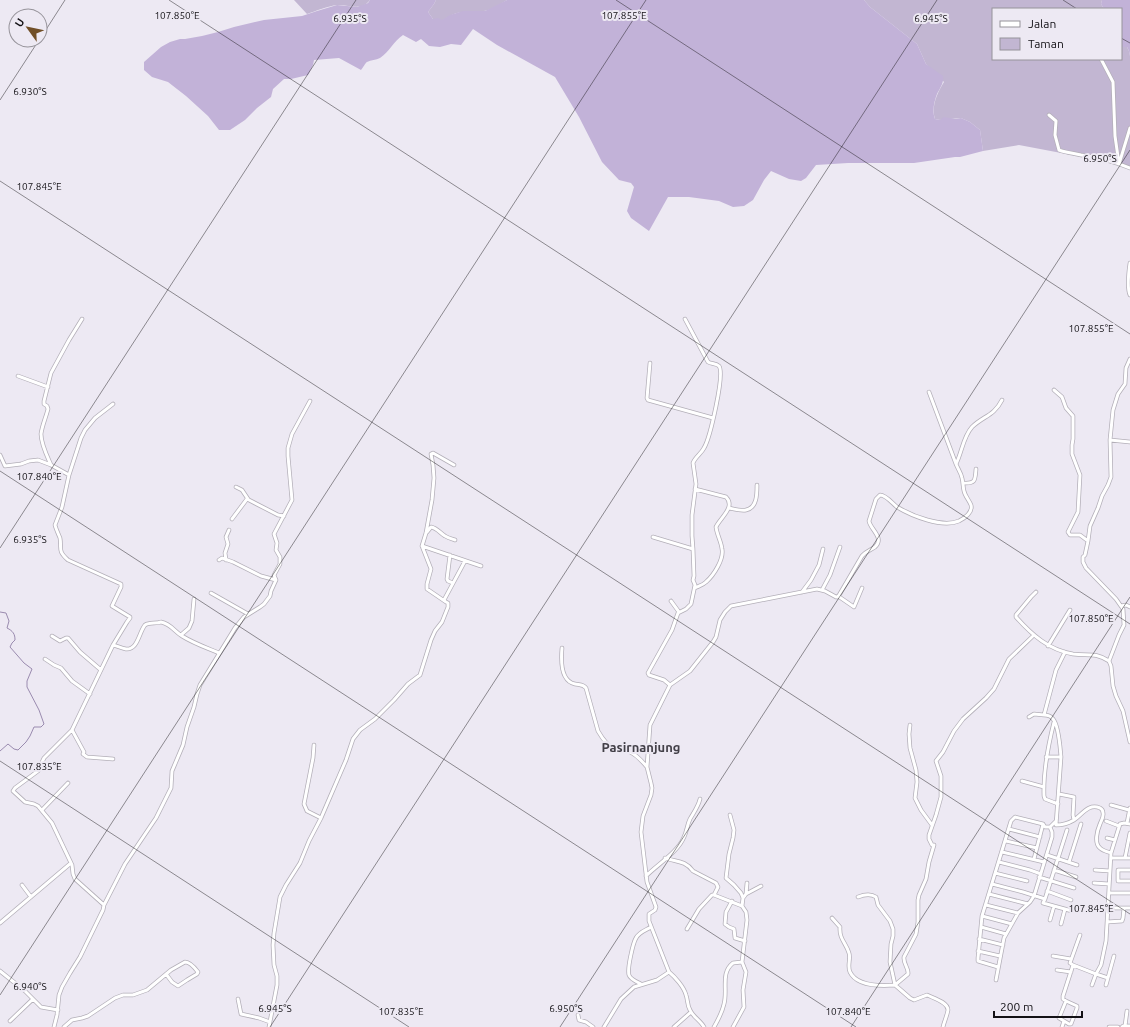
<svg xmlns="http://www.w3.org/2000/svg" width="1130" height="1027" viewBox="0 0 1130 1027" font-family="Ubuntu,sans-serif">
  <rect width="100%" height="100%" fill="#ede9f3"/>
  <path fill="#c2b6d2" d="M294 0H370C361 12 349 4 337 5 328 6 316 11 307 14Z
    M436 0H507C501 4 491 10 484 11 465 13 460 8 442 21L433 19 428 12 434 4Z
    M864 0H1102L1101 4 1104 9H993V59H1121V47H1127L1129 51 1130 56V166L1019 145 983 151 980 130 970 122 961 118 940 120 935 119C931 107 937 93 944 82L926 64 917 44 870 7Z"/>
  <path fill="#c2b2d8" d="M370 0H436L434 4 428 12 433 19 438 18 442 20 450 15 463 11H485L507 0H864L870 7 917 44 926 64 943 76C944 83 940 88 937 94 934 102 932 111 935 119L940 120 944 117 955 119 961 118 970 122 980 130 983 151 960 157H955L914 163H848L816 165 806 178 801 181 789 179 771 171 764 180 753 200 744 206 733 207 719 201 689 197H668L649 231 631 218 627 211 634 187 631 183 619 180 602 162 579 117 555 77 497 45 473 29 461 45 451 44 440 47 429 46 421 39 416 42 403 35C394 41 389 52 380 58 376 60 371 60 367 62 365 63 363 68 361 70L339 58 314 60 313 65 308 75 291 79H284L273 89 271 97 257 108 245 120 230 130H219L208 116 186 96 168 82 152 77 144 70V62L161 47 170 42 180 39H185L202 36 218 32 234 27 264 20 302 16 317 11 337 5 357 7 368 3Z
    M1102 0H1130V56L1129 51 1127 47H1121V9H1104L1101 4Z"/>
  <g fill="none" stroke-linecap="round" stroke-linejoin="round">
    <path stroke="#9a8baf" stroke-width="1" d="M0 612 6 613 9 621 7 628C13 631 15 634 15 640L12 643 10 647 24 663 32 669 27 681V687L39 710 44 724 41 727H34L30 736 26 742 18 750 14 749 8 744 0 751"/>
    <defs>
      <path id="minor" d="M1101 59 1113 82 1115 136 1119 164 1130 128
        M1049 115 1056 121 1055 135 1059 150C1067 153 1073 153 1081 155 1097 157 1115 162 1130 168
        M1130 263C1129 270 1127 288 1130 295
        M650 363 647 398 648 400 713 418
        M18 376 48 387
        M1054 390 1062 397 1066 408 1073 416V439L1072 445V454L1080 475 1078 512 1068 532 1070 535H1080L1088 541 1085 555 1083 557V562L1086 568 1116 599 1123 609 1124 625 1119 635 1109 661
        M929 392 956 464
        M1110 440 1130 442
        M0 455 5 466 21 464 29 461 38 460 51 465
        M69 475 81 438 85 430 95 418 113 404
        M963 483C976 484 975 480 976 469
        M236 487 242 490 248 499
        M729 508C734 509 741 511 746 510 757 508 757 494 757 485
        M232 519 247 499 278 515 284 516
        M427 532 431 527C437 528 440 533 445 536 448 538 452 539 455 540
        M653 537 693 549
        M1088 541 1090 526 1098 508 1102 496 1108 485 1111 477 1110 440 1113 410 1118 394 1125 384 1126 368 1130 359
        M422 546 481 566
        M450 555 447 579 448 581 453 583
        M219 560 222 558 233 562 261 576 276 580
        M226 560 225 553 228 544 226 537 229 530
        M695 588C699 586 703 585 706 582 714 575 724 559 722 549 721 541 717 535 716 527 720 518 736 507 726 497L695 489
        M822 590 830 575 840 547
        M802 592 811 580 819 565 823 549
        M1036 592 1031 597 1016 615V617C1032 635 1049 650 1073 654 1088 656 1095 652 1109 661L1111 666 1113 686 1116 696 1123 711 1130 742
        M211 593 248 614
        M838 596 854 607 862 588
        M444 600 465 561
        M671 601 679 612
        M1121 606 1126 605 1130 607
        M181 635 189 628 192 621 194 599
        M52 636 60 641 66 638H68L80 652 101 670
        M113 645C117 646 121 648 126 649 138 650 139 632 145 625 150 622 156 624 161 622 171 624 174 631 182 636 193 643 207 648 219 653
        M1048 646 1070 610
        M562 648C561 659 560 681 575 684 580 685 583 684 586 688L598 731C602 738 607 746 615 749 620 751 625 749 630 752 637 755 642 761 647 767
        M45 659 54 665 61 668 72 681 90 694
        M670 685 664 680 649 675 648 673 672 630 678 613 686 609 691 604 695 585 693 580 694 576 693 549 692 536V515L696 484 693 463C695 457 701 454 704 448 710 438 725 374 719 366 716 363 711 364 708 362L685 319
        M1044 715C1048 715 1051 716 1053 719 1059 726 1060 747 1061 757L1056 825C1061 825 1069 823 1074 820 1082 815 1088 803 1100 808 1102 809 1103 810 1103 813 1104 817 1101 821 1100 824 1097 831 1094 843 1100 848 1103 851 1108 852 1111 853
        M1029 717 1034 714 1044 715 1056 670 1065 652
        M1054 722C1048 746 1043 771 1044 796L1045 799 1058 804
        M910 725 909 734 910 748 916 770 917 782 915 798 921 810 932 825
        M72 730 84 752 83 754 87 757 113 759
        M314 745 313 758 304 804 307 811 321 818
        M1046 757H1061
        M1022 781 1044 787
        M1059 794 1074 797 1073 815 1074 820
        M1111 805 1129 810
        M42 810 68 783
        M730 815 734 830 733 838 729 854 726 878 734 885 741 893 743 898 742 906 746 912 747 920 742 962 746 972 743 990 744 1007 733 1027
        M1106 821 1119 826
        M1127 823 1130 808
        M1009 829 1040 837
        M1107 838 1115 840
        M1006 841 1037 848
        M1002 852 1044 862
        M1047 855 1077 865
        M665 858C676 862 685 860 693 871L716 883 718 887 714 895
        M1111 858H1130
        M1125 858 1130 833
        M1034 859 1043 824
        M999 862 1030 870 1041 874
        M1069 862 1081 824
        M1054 870 1076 877
        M1095 870 1110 871
        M1130 870H1118V881H1130
        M995 873 1027 881
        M646 876C658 864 678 852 684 837 687 831 687 825 690 819 694 812 698 807 700 799
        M1039 877 1074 888
        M1094 883 1109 884
        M992 884 1023 892 1045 899 1043 903 1072 911
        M22 885 31 897
        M1047 891 1071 900
        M1109 893H1130
        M746 894 747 883
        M989 894 1028 904
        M743 898 746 894 761 886
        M1045 899 1067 830
        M732 901 726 912 725 924 729 927 734 929 735 938 745 941
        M104 905 125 864 156 818 171 788 172 771 183 745 187 727 194 707 197 694 200 685 235 628 244 617 260 607 264 604 270 596 271 591 276 580 274 575 280 564V557L276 550 277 543 274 534 292 500 288 456V448L292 434 310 401
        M986 905 1018 913
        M1108 908H1130
        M982 916 1012 924
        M832 918 840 927C839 939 846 943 849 953 851 959 847 966 850 972 857 987 882 986 895 985L890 962 891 944 893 936V929L890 921 878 905 876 897C870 893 863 895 858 897
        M1050 920 1054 906
        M1107 922 1122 921 1123 918 1124 908
        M0 923 71 863
        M1061 924 1065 909
        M981 927 1006 934
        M687 929 699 909 712 895H714L742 906
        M979 939 1003 945
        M978 951 1000 956
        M1053 956 1071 959
        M1073 965 1070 963 1080 935
        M998 967 978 961V958L982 916 1011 821 1015 817 1043 824 1045 827H1050L1056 821
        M1057 970 1071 972
        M0 971 25 991 41 1007 58 1010
        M996 980 1004 938 1018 913 1030 902 1034 896 1052 837V832L1050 827
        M641 984C637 982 630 979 629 975 627 969 633 943 636 938 639 932 646 930 651 927
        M1092 985 1096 974 1108 978
        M1106 985 1114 956
        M238 999 241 1014 259 1018 270 1022
        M578 1015 579 1020 586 1022 593 1027
        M10 1021 33 999
        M1064 1021 1069 1024H1071L1077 1008V1006L1066 1001
        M1125 1026 1127 1011
        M54 1027 57 1015 59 995 62 987 70 973 80 957 103 910 104 905 75 879 73 874 72 865 52 823 38 806 34 804 25 802 13 791 15 788 38 771 44 758 72 730 113 645 127 622 130 618V617L112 606 121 587V584L68 560C57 550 62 549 60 538 58 533 56 529 55 525L62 507 69 475 51 465C47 456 41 444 41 434 42 426 46 417 48 409L47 406 44 404V401L51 373 69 340 82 319
        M64 1027 72 1020 82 1018 88 1016 115 998 123 995H133L147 990 171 970 185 962C190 962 195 968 198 972L197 974 187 980 178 986 172 982 166 974
        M269 1027 277 985V976L274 965 273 945 274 933 280 897 286 885 300 863 309 841 321 818 346 760 353 739 360 730 375 719 394 700 408 684 420 675 431 640 435 631 442 622 448 607V603L446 602 427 589V584L431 569 422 546 426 533 432 500 434 478 433 465 431 454 433 453 454 465
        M604 1027 621 999 634 987 657 980 669 972
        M674 1027 691 1012
        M704 1027C700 1020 693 1017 690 1010 687 1005 688 1000 686 995 684 987 675 977 669 972L649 921V914L655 910 656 907 647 882 641 832 643 816 651 795 652 788 651 783 647 767 650 725 670 685 690 671 713 642 716 637 720 620 725 612 731 606 817 589 825 591 836 597H838L862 556C866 551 871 550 875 547 885 538 870 529 869 521L876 499 880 495C886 495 892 503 897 507 912 516 942 528 959 521 965 518 973 512 971 505 969 500 965 496 964 491 963 487 963 482 962 478 961 473 958 469 956 464 962 452 963 437 972 427 983 416 994 416 1002 400
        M714 1027C718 1020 722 1013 724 1004 728 990 720 973 733 963L742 962
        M943 1027C944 1022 947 1016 948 1010 948 1002 933 998 927 995L914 1000 910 998 895 985 908 974C909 968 903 964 904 957L916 934 918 922V900L919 895 926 879 929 862 934 845H932L929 839V835L936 815 941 797V776L936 761 943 752 954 731 963 719 986 698 994 689 1009 659 1034 635
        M1062 1027 1064 1021 1059 1018 1066 1001 1063 999V996L1073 965 1096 974 1101 965 1106 941 1111 853 1120 824 1124 823 1130 824
        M1109 1027H1118
        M1122 1027 1123 1026H1130"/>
    </defs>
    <use href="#minor" stroke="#b3afb8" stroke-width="4.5"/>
    <use href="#minor" stroke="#fff" stroke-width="3"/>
  </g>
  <path fill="none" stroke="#131115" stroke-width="1" stroke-opacity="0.45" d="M169 0 1130 624M616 0 1130 334M1063 0 1077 9M1121 38 1130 43M40 39 65 0M0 100 39 40M0 181 1130 914M0 471 856 1027M0 548 356 0M0 761 409 1027M0 995 646 0M270 1027 937 0M560 1027 1130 150M851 1027 1130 597"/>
  <g text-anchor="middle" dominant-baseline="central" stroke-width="4" stroke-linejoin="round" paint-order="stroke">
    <g font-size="13" font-weight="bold" fill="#434048" stroke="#ede9f3">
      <text x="641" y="747">Pasirnanjung</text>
    </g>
  </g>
  <g font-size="10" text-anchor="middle" fill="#131115" stroke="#ede9f3" stroke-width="4" stroke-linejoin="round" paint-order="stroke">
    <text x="177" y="19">107.850°E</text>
    <text x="624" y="19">107.855°E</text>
    <text x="350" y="22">6.935°S</text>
    <text x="931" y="22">6.945°S</text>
    <text x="30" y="95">6.930°S</text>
    <text x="1100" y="162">6.950°S</text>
    <text x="39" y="190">107.845°E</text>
    <text x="1091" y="332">107.855°E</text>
    <text x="39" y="480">107.840°E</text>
    <text x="30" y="543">6.935°S</text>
    <text x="1091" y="622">107.850°E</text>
    <text x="39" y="770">107.835°E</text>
    <text x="1091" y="912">107.845°E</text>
    <text x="30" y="990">6.940°S</text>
    <text x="275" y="1012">6.945°S</text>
    <text x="566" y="1012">6.950°S</text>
    <text x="401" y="1015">107.835°E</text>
    <text x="848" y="1015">107.840°E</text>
  </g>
  <rect x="992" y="8" width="130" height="52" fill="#ede9f3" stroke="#96939a"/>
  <rect x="1000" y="21" width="20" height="6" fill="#ffffff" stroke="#96939a"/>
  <text x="1028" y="28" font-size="12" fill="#131115">Jalan</text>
  <rect x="1000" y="38" width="20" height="12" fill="#c2b6d2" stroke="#96939a"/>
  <text x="1028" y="48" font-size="12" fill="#131115">Taman</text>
  <g transform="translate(28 28) rotate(303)"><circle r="19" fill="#ede9f3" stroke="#96939a"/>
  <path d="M0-3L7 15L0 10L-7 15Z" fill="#714f27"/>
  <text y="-6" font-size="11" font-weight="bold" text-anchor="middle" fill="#131115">U</text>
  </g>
  <path d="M994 1011v6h88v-6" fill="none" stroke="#131115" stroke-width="2"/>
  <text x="1000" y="1011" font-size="12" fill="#131115" stroke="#ede9f3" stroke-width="3" paint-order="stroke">200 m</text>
</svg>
